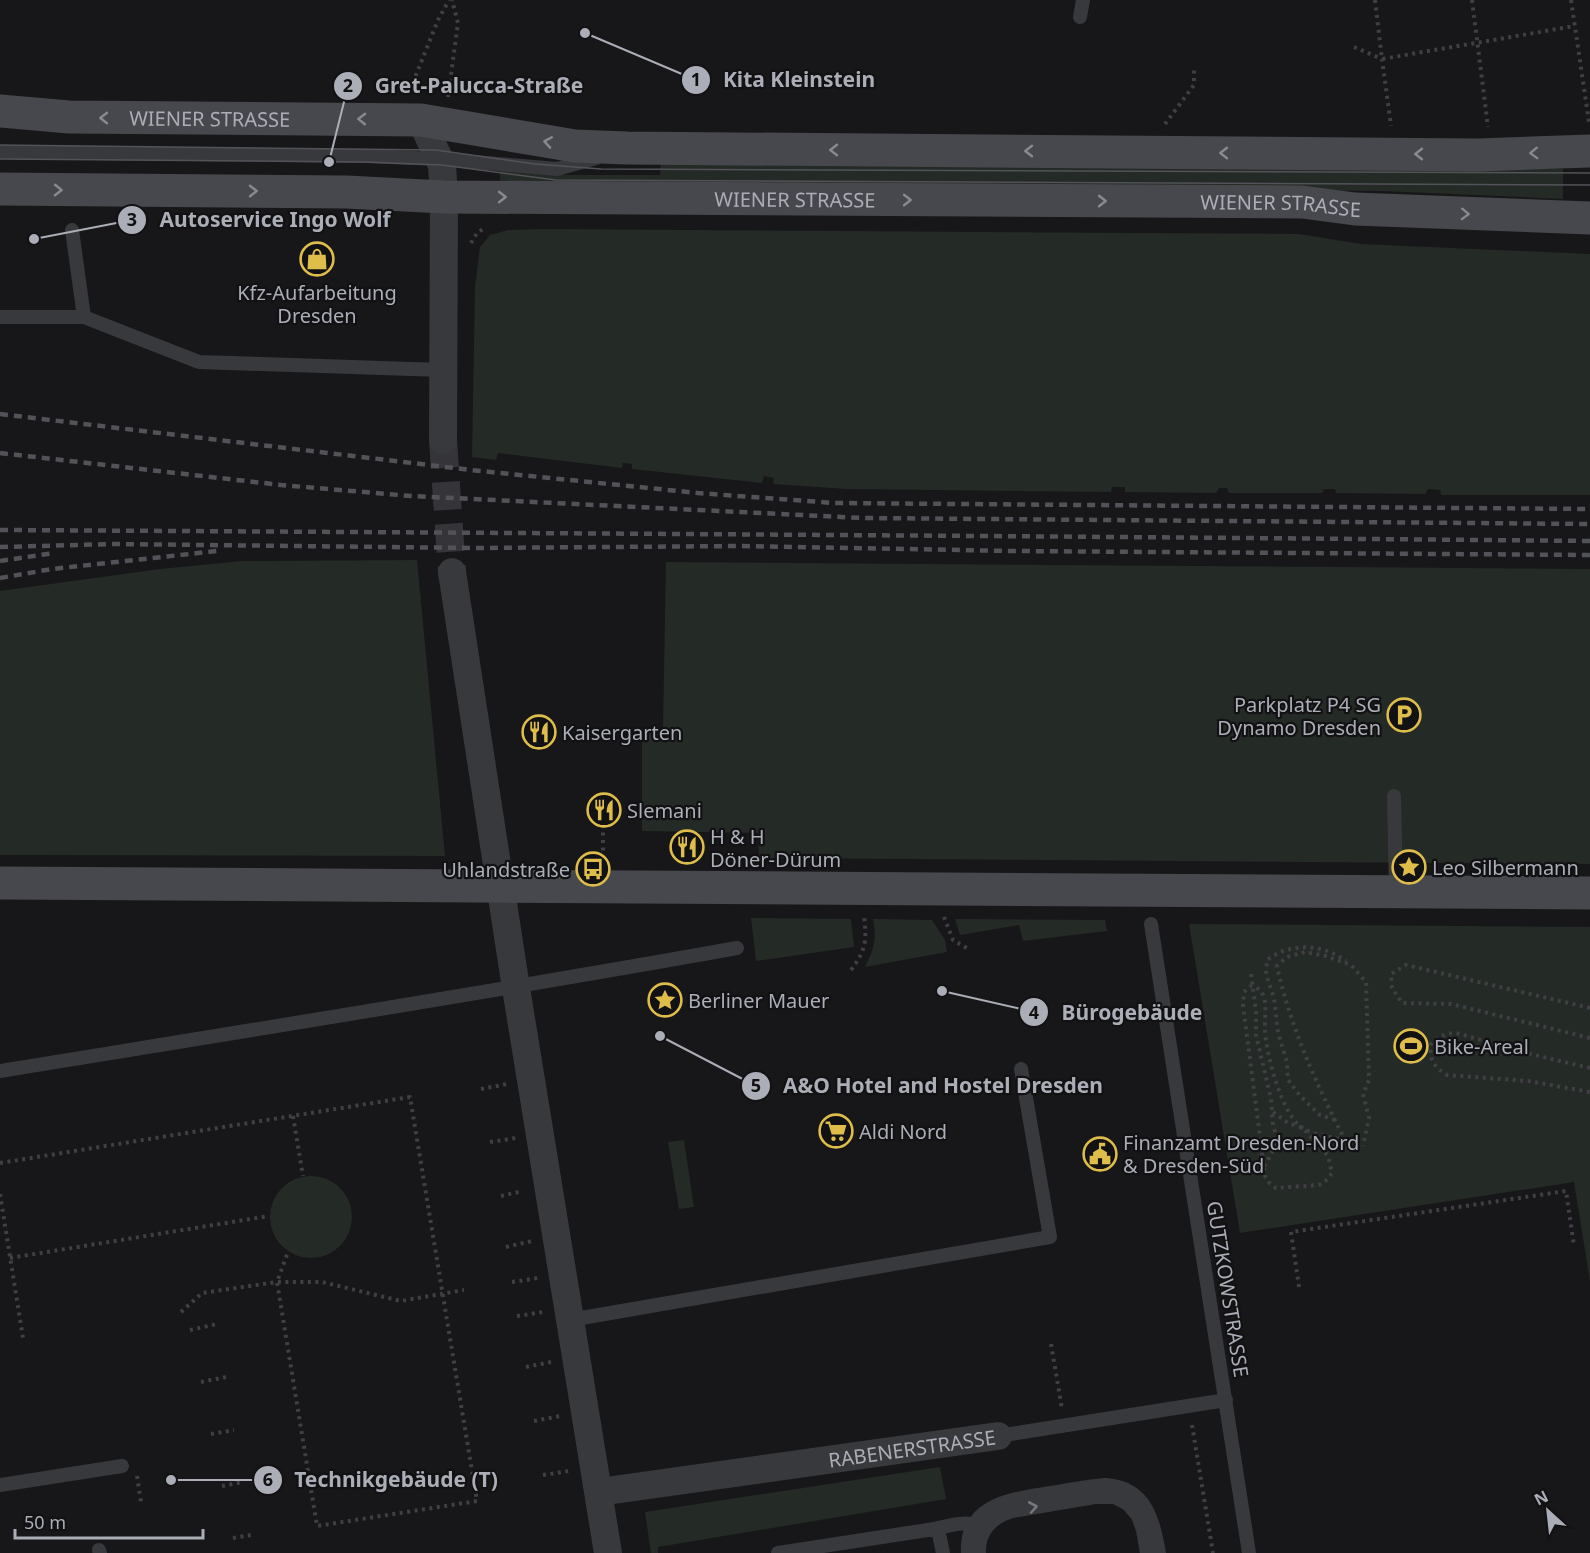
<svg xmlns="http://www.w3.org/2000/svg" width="1590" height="1553" viewBox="0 0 1590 1553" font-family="'Noto Sans',sans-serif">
  <rect width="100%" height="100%" fill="#171719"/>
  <path fill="#242a25" d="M661 163 1563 169V199L1383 191 500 186V169L555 175H660Z
    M544 229 1299 234 1361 244 1590 254V495H1441L1440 490 1428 489 1425 494 1336 493 1335 489H1324L1322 493H1229L1227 488H1219L1216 493 1125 492V487H1112L1111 492 847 489 773 484 774 478 764 476 762 483 632 469V464L623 463 622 468 498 453 496 460 472 457 475 287 480 247 490 235 508 230Z
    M417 560 445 856 0 855V591L160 569 243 561Z
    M666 562 1590 569V864L759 858 758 833 642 831V730L663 729Z
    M751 918 851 919 854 947 756 961Z
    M873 919 932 920 945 940 947 952 865 967C874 949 877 940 873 919Z
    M955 919 1105 920 1107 931 1023 941 1019 925 960 935Z
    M1189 924 1590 927V1282L1574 1182 1240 1233Z
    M684 1140 694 1207 679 1209 668 1142Z
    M270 1217a41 41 0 1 1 82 0a41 41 0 1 1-82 0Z
    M940 1467 946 1499 658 1547V1553H651L645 1512Z"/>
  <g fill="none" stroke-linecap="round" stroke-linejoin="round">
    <path stroke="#353539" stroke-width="28" stroke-dasharray="28 14" stroke-linecap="butt" d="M443 440 452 572"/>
    <path stroke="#3f3f44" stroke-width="4" stroke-dasharray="3 4.5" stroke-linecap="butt" d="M1375 0 1382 59 1575 26
      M1472 0 1488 127
      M1571 0 1589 122
      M1354 47 1382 59 1391 126
      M410 90 438 20 449 0
      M448 97 458 23 452 0
      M1165 124 1194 85V68
      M471 243 477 233 486 227
      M603 825V860
      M944 917 953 940 970 950
      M851 970C866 950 867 941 864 916
      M1251 974 1256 1011V1035L1271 1099 1273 1125 1276 1135V1145L1264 1167
      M1590 1008 1406 965 1391 974 1392 988 1402 1003 1451 1004 1590 1038
      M1590 1068 1530 1054 1456 1033C1445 1033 1439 1037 1431 1044 1429 1060 1434 1067 1447 1075L1528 1081 1590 1092
      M481 1089 507 1084
      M1273 1112 1288 1123 1303 1128 1328 1156 1332 1173C1329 1177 1326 1182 1321 1184 1318 1186 1284 1187 1276 1188L1270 1184 1265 1176 1243 1005 1244 992 1251 986C1255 988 1260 988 1262 993 1268 1003 1264 1019 1265 1030 1266 1054 1282 1117 1304 1129 1315 1135 1332 1137 1345 1140
      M293 1116 303 1176
      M1335 1120 1320 1115 1301 1097 1288 1080 1287 1062 1278 1033 1274 998 1266 974 1267 960C1291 942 1323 944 1346 961
      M490 1142 516 1138
      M1349 1148C1319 1090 1291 1030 1277 966L1287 957 1305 952 1326 956 1351 965 1366 982 1369 1080 1363 1094 1369 1118 1363 1146
      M0 1163 410 1097 477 1501 317 1526 277 1282 288 1252
      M0 1194 23 1338
      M501 1196 523 1191
      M506 1247 532 1241
      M10 1258 269 1216
      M512 1282 538 1278
      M1299 1287 1291 1232 1566 1191 1574 1246
      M181 1312 202 1293 277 1282H322L401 1301 464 1290
      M517 1316 543 1312
      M190 1330 217 1324
      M1051 1344 1062 1409
      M526 1367 551 1362
      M201 1382 226 1377
      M534 1421 560 1416
      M1192 1425 1213 1553
      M211 1434 234 1430
      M543 1475 569 1471
      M137 1476 141 1502
      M222 1486 243 1482
      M233 1538 251 1535"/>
    <path stroke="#38393d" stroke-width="14" d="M1080 17 1083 0
      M0 152 365 156 439 159 557 169 596 158
      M72 230 84 317
      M0 317H84L199 362 442 370
      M1394 796 1396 892
      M1151 924 1249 1553
      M0 1071C246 1031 492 992 737 948
      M570 1320 1050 1237 1021 1069
      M998 1436 1226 1400
      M0 1485 122 1466
      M934 1529C949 1526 967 1519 981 1528
      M99 1550 100 1553
      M778 1553 934 1529 939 1534 943 1553
      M968 1553C965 1503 1014 1499 1051 1493 1069 1490 1088 1486 1106 1485 1146 1488 1153 1520 1159 1553
      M979 1553C978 1531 992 1517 1012 1511L1095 1497H1115L1128 1504 1138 1516 1143 1530 1147 1553"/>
    <g stroke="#38393d" stroke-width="28">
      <path d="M421 120 442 165 444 197 443 440"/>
      <path d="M452 572 516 988 608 1553"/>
      <path id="s1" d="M599 1492 998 1436"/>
    </g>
    <g stroke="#47484d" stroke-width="33">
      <path id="s2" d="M0 111 69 117 421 120 575 146 627 148 1478 155 1590 151"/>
      <path id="s3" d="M0 189 346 192 444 197 1302 202 1355 209 1590 218"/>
      <path d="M0 883 1590 893"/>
    </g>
    <path stroke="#525358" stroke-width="1.5" d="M0 145 436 150 535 164 601 169 1590 173
      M0 159 365 162 442 165 556 180 1590 185"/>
    <path stroke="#525358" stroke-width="4.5" stroke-dasharray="8 6" stroke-linecap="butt" d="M0 414 471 470 698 493 834 503 1590 509
      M0 453 281 485 411 496 863 518 1590 524
      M0 530C530 533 1060 536 1590 541
      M0 547 113 544 476 548 742 546 1013 551 1590 555
      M0 561 54 553
      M0 578 52 569 217 551"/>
  </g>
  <defs><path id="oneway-chevron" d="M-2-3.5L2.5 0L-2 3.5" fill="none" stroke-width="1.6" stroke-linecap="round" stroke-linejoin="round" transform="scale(1.5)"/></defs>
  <g stroke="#888a92">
    <use href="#oneway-chevron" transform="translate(104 118) rotate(-180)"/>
    <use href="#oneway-chevron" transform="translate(362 119) rotate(-179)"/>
    <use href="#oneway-chevron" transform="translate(548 142) rotate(-171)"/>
    <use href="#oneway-chevron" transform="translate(834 150) rotate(-180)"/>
    <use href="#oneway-chevron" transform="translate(1029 151) rotate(-180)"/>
    <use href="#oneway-chevron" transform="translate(1224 153) rotate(-180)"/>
    <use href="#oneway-chevron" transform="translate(1534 153) rotate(178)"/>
    <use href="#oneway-chevron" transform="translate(1419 154) rotate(-180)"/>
    <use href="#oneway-chevron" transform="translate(58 190) rotate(1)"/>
    <use href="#oneway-chevron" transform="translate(253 191)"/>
    <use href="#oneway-chevron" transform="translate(502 197)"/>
    <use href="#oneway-chevron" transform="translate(907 200)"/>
    <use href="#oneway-chevron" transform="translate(1102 201)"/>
    <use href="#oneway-chevron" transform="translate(1465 214) rotate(2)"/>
  </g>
  <use stroke="#777980" href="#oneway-chevron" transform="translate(1033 1507) rotate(-10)"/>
  <defs>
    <symbol id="shop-ring" viewBox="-11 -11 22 22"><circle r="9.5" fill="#121214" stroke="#debd4a" stroke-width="1.5"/><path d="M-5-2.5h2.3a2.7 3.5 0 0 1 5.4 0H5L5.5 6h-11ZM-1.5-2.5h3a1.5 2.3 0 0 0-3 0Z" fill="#debd4a"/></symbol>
    <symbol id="parking-ring" viewBox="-11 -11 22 22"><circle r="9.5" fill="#121214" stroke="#debd4a" stroke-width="1.5"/><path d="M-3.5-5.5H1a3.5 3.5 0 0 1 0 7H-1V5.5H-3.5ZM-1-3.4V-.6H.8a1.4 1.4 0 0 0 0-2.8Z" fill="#debd4a"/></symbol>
    <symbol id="restaurant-ring" viewBox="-11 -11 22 22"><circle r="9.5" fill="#121214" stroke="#debd4a" stroke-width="1.5"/><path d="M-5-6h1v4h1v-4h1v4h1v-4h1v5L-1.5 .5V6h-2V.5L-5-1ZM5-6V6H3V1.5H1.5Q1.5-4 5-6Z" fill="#debd4a"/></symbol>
    <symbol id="sight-ring" viewBox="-11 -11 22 22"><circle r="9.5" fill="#121214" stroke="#debd4a" stroke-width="1.5"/><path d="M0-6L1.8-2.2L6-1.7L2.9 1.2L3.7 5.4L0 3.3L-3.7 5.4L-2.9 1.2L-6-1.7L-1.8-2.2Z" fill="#debd4a"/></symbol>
    <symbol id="bus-ring" viewBox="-11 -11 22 22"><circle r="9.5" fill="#121214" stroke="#debd4a" stroke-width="1.5"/><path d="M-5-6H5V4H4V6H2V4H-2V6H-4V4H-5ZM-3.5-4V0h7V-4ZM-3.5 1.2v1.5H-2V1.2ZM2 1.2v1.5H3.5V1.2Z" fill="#debd4a"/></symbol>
    <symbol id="stadium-ring" viewBox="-11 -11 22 22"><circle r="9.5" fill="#121214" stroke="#debd4a" stroke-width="1.5"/><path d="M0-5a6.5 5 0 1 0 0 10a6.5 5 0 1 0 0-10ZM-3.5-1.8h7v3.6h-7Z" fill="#debd4a"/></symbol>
    <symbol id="supermarket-ring" viewBox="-11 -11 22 22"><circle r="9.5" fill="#121214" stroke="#debd4a" stroke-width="1.5"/><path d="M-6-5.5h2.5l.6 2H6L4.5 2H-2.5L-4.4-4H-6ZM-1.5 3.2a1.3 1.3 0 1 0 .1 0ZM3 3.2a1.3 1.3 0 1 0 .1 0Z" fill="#debd4a"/></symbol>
    <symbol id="civic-ring" viewBox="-11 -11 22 22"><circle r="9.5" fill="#121214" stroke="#debd4a" stroke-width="1.5"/><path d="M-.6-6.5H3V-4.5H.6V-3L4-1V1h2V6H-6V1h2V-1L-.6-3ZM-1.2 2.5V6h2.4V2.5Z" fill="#debd4a"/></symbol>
  </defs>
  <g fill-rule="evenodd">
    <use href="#shop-ring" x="298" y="240" width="38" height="38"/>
    <use href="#parking-ring" x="1385" y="696" width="38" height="38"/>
    <use href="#restaurant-ring" x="520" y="713" width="38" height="38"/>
    <use href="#restaurant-ring" x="585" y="791" width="38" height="38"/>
    <use href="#restaurant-ring" x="668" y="828" width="38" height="38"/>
    <use href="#sight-ring" x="1390" y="848" width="38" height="38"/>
    <use href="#bus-ring" x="574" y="850" width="38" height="38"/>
    <use href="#sight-ring" x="646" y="981" width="38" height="38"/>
    <use href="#stadium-ring" x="1392" y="1027" width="38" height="38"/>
    <use href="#supermarket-ring" x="817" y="1112" width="38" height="38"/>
    <use href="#civic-ring" x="1081" y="1135" width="38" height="38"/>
  </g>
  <g text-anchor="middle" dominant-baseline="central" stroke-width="4.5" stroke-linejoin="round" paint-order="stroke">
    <g font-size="20" fill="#abadb7" stroke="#121214">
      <text stroke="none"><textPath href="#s2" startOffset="210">WIENER STRASSE</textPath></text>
      <text stroke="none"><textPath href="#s3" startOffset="795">WIENER STRASSE</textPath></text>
      <text stroke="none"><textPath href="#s3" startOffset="1281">WIENER STRASSE</textPath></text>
      <text transform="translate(1228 1289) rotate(81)">GUTZKOWSTRASSE</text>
      <text stroke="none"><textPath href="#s1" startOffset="316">RABENERSTRASSE</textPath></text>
    </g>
    <g font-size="20" fill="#abadb7" stroke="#121214" text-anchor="start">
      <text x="317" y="292" text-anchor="middle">Kfz-Aufarbeitung<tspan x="317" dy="23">Dresden</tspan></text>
      <text x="1381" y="704" text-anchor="end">Parkplatz P4 SG<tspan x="1381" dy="23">Dynamo Dresden</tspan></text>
      <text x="562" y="732">Kaisergarten</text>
      <text x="627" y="810">Slemani</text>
      <text x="710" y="836">H &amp; H<tspan x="710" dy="23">Döner-Dürum</tspan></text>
      <text x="1432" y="867">Leo Silbermann</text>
      <text x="570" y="869" text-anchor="end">Uhlandstraße</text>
      <text x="688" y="1000">Berliner Mauer</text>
      <text x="1434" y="1046">Bike-Areal</text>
      <text x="859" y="1131">Aldi Nord</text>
      <text x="1123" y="1142">Finanzamt Dresden-Nord<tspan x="1123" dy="23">&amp; Dresden-Süd</tspan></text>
    </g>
  </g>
  <path fill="none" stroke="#abadb7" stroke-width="2" d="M585 33L696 80M329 162L348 86M34 239L132 220M942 991L1034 1012M660 1036L756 1086M171 1480L268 1480"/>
  <g fill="#abadb7" stroke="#121214" stroke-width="2">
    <circle cx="585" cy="33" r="6"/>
    <circle cx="329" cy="162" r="6"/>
    <circle cx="34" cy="239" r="6"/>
    <circle cx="942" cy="991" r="6"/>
    <circle cx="660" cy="1036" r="6"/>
    <circle cx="171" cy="1480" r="6"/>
    <circle cx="696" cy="80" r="15"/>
    <circle cx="348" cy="86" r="15"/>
    <circle cx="132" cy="220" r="15"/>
    <circle cx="1034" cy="1012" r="15"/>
    <circle cx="756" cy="1086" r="15"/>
    <circle cx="268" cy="1480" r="15"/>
  </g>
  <g font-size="18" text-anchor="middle" font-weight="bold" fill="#111">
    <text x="696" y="86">1</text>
    <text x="348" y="92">2</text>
    <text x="132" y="226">3</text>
    <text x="1034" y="1019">4</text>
    <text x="756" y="1092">5</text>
    <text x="268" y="1486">6</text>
  </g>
  <g font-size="21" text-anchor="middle" font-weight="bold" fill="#abadb7" stroke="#121214" stroke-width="4.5" stroke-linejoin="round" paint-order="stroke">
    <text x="799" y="87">Kita Kleinstein</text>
    <text x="479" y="93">Gret-Palucca-Straße</text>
    <text x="275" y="227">Autoservice Ingo Wolf</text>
    <text x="1132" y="1020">Bürogebäude</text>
    <text x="943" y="1093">A&amp;O Hotel and Hostel Dresden</text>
    <text x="396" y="1487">Technikgebäude (T)</text>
  </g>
  <g transform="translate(1548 1511) rotate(333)" stroke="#121214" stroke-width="4.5" paint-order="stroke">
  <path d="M0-4.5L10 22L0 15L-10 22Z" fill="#abadb7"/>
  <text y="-9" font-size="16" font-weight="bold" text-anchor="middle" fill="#abadb7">N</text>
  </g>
  <path d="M15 1529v9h188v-9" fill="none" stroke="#abadb7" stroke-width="3"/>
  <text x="24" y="1529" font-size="18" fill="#abadb7" stroke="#121214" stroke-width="4.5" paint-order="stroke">50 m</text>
</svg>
